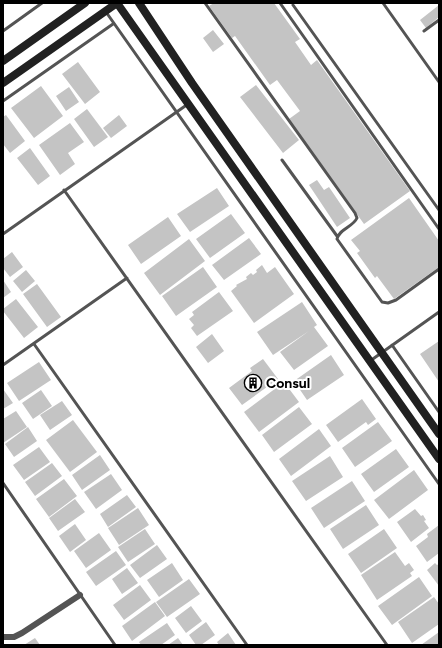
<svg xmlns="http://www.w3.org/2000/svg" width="442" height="648" viewBox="0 0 442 648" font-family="Figtree,sans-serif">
  <rect width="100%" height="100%" fill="#fff"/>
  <path fill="#c4c4c4" d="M214 3H274L300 39 295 42 311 65 317 60 410 191 364 224 289 119 300 111 277 80 270 85 235 36 232 38 209 6Z
    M439 5V17L426 28 420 20Z
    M213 30 224 44 213 52 203 38Z
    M78 62 100 92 85 104 62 74Z
    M256 85 299 140 283 153 240 97Z
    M41 86 63 116 34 138 11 108Z
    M69 87 79 102 66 111 56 96Z
    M87 109 108 137 94 147 74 119Z
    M6 115 25 141 10 153 3 144V117Z
    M119 115 127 126 111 138 103 128Z
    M70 123 84 142 68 153 75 164 60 175 39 145Z
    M30 148 50 176 38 185 17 158Z
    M317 180 324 190 329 187 350 218 337 227 309 185Z
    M217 188 229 206 190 232 177 214Z
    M409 198 439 241V267L394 299 377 276 375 278 357 253 360 251 351 240Z
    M231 214 245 233 210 258 196 239Z
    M168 217 181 236 141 264 128 245Z
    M249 238 261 254 224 280 212 265Z
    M189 239 205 261 160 295 144 273Z
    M12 252 23 267 10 277 3 268V259Z
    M262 265 267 273 275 267 294 294 254 323 231 291 237 286 236 285 247 279 246 277 251 273 253 275 257 272 256 270Z
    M203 267 217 287 176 316 162 296Z
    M26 270 35 281 22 292 13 281Z
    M3 280 11 292 3 298Z
    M37 284 61 317 47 327 23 294Z
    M219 292 233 311 197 336 191 328 194 325 189 319 194 315 192 312Z
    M16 299 38 327 24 338 3 311V309Z
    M302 302 317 325 314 327 328 346 294 370 280 352 309 331 273 355 257 332Z
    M212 334 224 351 208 363 196 347Z
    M439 341V382L420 354Z
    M331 355 344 375 307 400 294 381Z
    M263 359 278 379 242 405 229 388 252 371 250 368Z
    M39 362 51 380 19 401 7 383Z
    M284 382 299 402 259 432 244 412Z
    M3 389 13 403 3 409Z
    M41 390 52 406 33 419 22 403Z
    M362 399 376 419 368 425 366 422 338 442 326 425Z
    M62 401 72 415 50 430 40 415Z
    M299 407 312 424 274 452 262 435Z
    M16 411 27 427 3 443V419Z
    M73 420 97 452 70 472 46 440Z
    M378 422 392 441 355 467 342 448Z
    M28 427 37 441 14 457 5 444Z
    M319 429 331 446 291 476 279 459Z
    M39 447 50 462 24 480 13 465Z
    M396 449 409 467 374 492 361 474Z
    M100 455 110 470 82 490 72 475Z
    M330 456 343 477 306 501 292 481Z
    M52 463 62 476 35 496 25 482Z
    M414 470 428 490 389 519 374 500Z
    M111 474 122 490 96 509 84 492Z
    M64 479 77 496 49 517 36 499Z
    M352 481 365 501 324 528 311 508Z
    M127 495 136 507 108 527 100 514Z
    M75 499 85 512 58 531 49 518Z
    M366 505 379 525 343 549 330 529Z
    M138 508 149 525 119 545 108 528Z
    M415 509 421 516 423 515 426 520 424 521 429 528 411 542 397 522Z
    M75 524 86 540 70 552 59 536Z
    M439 525V553L427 562 416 546 428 537 427 534Z
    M145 529 155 544 128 562 118 547Z
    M384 529 397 548 361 573 348 554Z
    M99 533 111 550 86 568 74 551Z
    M157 545 167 559 140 578 130 565Z
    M116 551 126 565 96 586 86 572Z
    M395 552 405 566 409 563 414 570 410 573 412 576 377 600 361 575Z
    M172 563 183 580 159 597 147 580Z
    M435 563 437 565 439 564V586L427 570Z
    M127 568 138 583 122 594 112 579Z
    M419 577 432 596 392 625 378 606Z
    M189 579 200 594 167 617 156 602Z
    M140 585 151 600 124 620 113 605Z
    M434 597 439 604V624L412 643 398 622Z
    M155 602 165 616 132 641 122 626Z
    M191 606 202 621 186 633 175 618Z
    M206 622 215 635 201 645H196L189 635Z
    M167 623 175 635 161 645H141L139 642Z
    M439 632V645H421Z
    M228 633 236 645H219L217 642Z
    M35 638 40 645H24Z
    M178 638 183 645H168Z"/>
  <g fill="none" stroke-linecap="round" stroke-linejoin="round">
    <path stroke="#545454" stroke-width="3" d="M205 3 355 213 357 218C353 227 339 229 337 239L382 302 388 303 396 300 439 269
      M280 3 439 229
      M383 3 439 82
      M293 5 439 210
      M106 12 439 484
      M3 31 42 3
      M424 31 439 20
      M3 101 113 24
      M282 160 337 236
      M64 190 387 645
      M3 234 188 104
      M34 344 247 645
      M392 345 439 412
      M370 361 439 312
      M3 365 127 278
      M3 483 115 645"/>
    <path stroke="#545454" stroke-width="6" d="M3 637H14L22 633 80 595"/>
    <path stroke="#212121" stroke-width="8" d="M117 3 439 459
      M139 3 192 83 439 434
      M3 61 85 3
      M3 83 117 3"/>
  </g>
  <defs>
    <symbol id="building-ring" viewBox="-11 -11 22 22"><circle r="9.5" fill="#fff" stroke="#000" stroke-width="1.5"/><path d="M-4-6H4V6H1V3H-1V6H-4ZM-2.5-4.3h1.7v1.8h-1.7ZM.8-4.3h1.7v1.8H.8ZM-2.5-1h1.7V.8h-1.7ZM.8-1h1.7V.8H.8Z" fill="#000"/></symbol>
  </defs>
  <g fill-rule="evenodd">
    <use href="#building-ring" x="243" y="373" width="20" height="20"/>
  </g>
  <g text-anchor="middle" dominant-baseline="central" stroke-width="4" stroke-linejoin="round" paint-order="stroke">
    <g font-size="14" font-weight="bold" fill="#000" stroke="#fff" text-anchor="start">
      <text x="266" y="383">Consul</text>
    </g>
  </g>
  <rect width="442" height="648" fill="none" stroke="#000000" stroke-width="8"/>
</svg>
